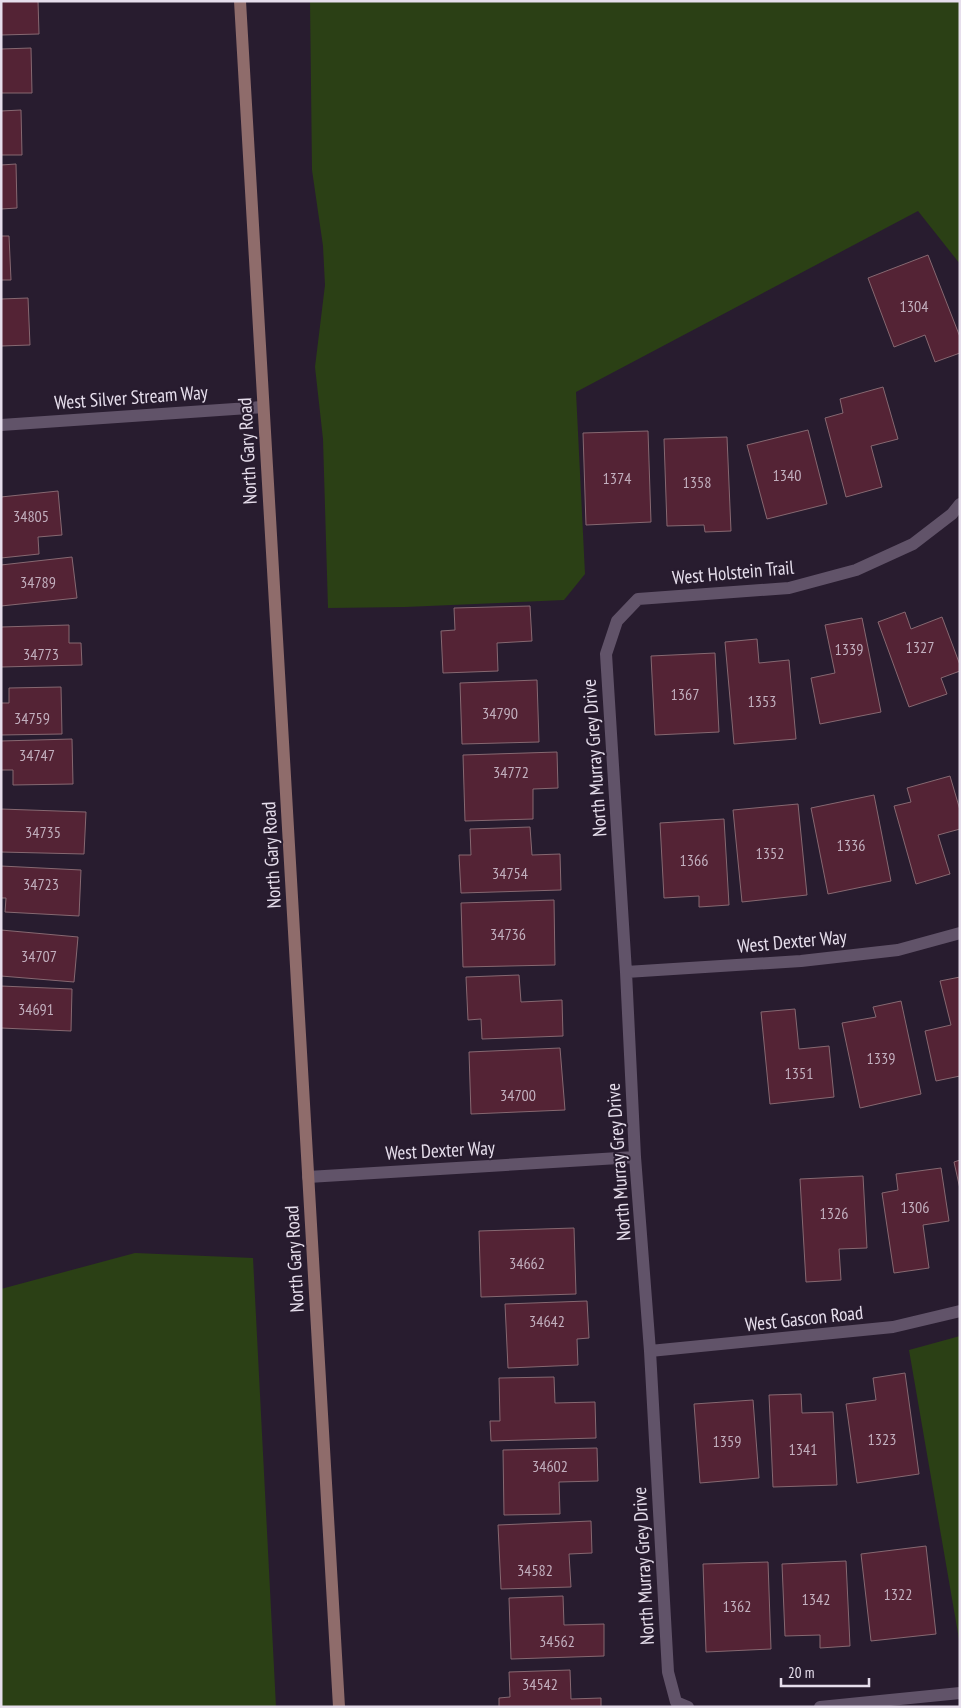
<svg xmlns="http://www.w3.org/2000/svg" width="961" height="1708" viewBox="0 0 961 1708" font-family="'PT Sans Narrow',sans-serif">
  <rect width="100%" height="100%" fill="#281c2f"/>
  <path fill="#2b4015" d="M310 1H960V264L918 211 576 392 585 574 564 600 405 607 328 608 323 439 315 367 325 285 323 246 312 170Z
    M135 1253 253 1258 276 1707H1V1289Z
    M960 1336V1645L909 1350Z"/>
  <path fill="#542335" stroke="#866871" d="M1 1H38L39 34 1 35Z
    M31 48 32 93H1V49Z
    M21 110 22 155H1V111Z
    M16 164 17 208 1 209V165Z
    M1 236H9L11 280H1Z
    M928 255 960 337V353L935 362 925 335 894 347 868 278Z
    M28 298 30 345 1 346V299Z
    M883 387 898 439 871 446 882 487 846 497 825 418 843 413 840 399Z
    M808 430 827 504 767 519 747 445Z
    M648 431 651 522 586 525 583 433Z
    M727 437 731 531 705 532 704 525 667 526 664 439Z
    M58 491 62 535 38 537 39 554 1 558V497Z
    M72 557 77 598 1 606V565Z
    M530 606 532 641 497 643 498 671 443 673 441 631 455 630 454 608Z
    M905 612 911 629 942 617 960 665V671L941 678 947 694 909 707 878 622Z
    M862 618 881 712 820 724 811 678 835 673 825 625Z
    M69 625V643H81L82 665 1 667V627Z
    M757 639 759 663 789 660 796 739 734 744 725 642Z
    M715 653 719 732 655 735 651 656Z
    M537 680 539 742 462 744 460 683Z
    M61 687 62 734 1 735V703H9V688Z
    M72 739 73 784 13 785V770H1V741Z
    M557 752 558 788 533 789V819L465 821 463 755Z
    M950 776 960 810V829L938 835 950 874 916 884 894 806 911 802 907 788Z
    M874 795 891 881 828 894 811 808Z
    M798 804 807 895 742 902 733 810Z
    M1 809 86 812 84 854 1 852Z
    M724 819 729 905 699 907V896L664 898 660 823Z
    M530 827 532 855 560 854 561 890 461 893 459 855H471L470 829Z
    M1 866 81 870 79 916 5 912 6 898H1Z
    M554 900 555 965 463 967 461 903Z
    M1 930 78 937 74 982 1 976Z
    M519 975 521 1002 562 1000 563 1036 482 1039 481 1019 468 1020 466 977Z
    M960 977V1076L936 1081 925 1031 951 1025 940 981Z
    M1 986 72 989 71 1031 1 1028Z
    M901 1001 921 1094 860 1108 842 1023 876 1017 873 1007Z
    M795 1009 799 1049 829 1046 834 1097 770 1104 761 1012Z
    M560 1048 565 1110 471 1114 469 1052Z
    M960 1160V1189L954 1162Z
    M941 1168 949 1221 923 1225 929 1268 894 1273 882 1193 898 1190 896 1174Z
    M863 1176 867 1248 839 1249 841 1280 806 1282 800 1179Z
    M574 1228 576 1294 481 1297 479 1231Z
    M587 1301 589 1338 577 1339 578 1365 508 1368 505 1304Z
    M905 1373 919 1474 857 1483 846 1404 876 1400 873 1378Z
    M554 1377 555 1403 595 1402 596 1438 491 1441 490 1421H500L499 1378Z
    M801 1394 802 1413 833 1412 837 1485 773 1487 769 1395Z
    M753 1400 759 1478 700 1483 694 1404Z
    M597 1448 598 1481 559 1482 560 1514 504 1515 503 1450Z
    M591 1521 592 1553 569 1554 571 1587 501 1589 498 1525Z
    M926 1546 936 1634 871 1641 861 1554Z
    M846 1561 850 1646 820 1648V1635L785 1636 782 1564Z
    M768 1562 771 1649 706 1652 703 1564Z
    M563 1596 564 1625 604 1624V1656L511 1659 509 1598Z
    M570 1670 571 1699 601 1698V1707H499V1698L510 1697 509 1672Z"/>
  <g fill="none" stroke-linecap="round" stroke-linejoin="round">
    <path stroke="#615369" stroke-width="12" d="M1 425 263 407
      M626 972 801 961 898 950 960 933
      M308 1177 635 1157
      M650 1351 893 1327 960 1311
      M688 1707 676 1702 668 1672 650 1351 635 1157 626 972 606 654 617 621 638 599 789 588 856 570 913 544 952 514 960 504
      M820 1707 960 1693"/>
    <path stroke="#8f6c6b" stroke-width="12" d="M240 1 339 1707"/>
  </g>
  <g text-anchor="middle" dominant-baseline="central" stroke-width="4" stroke-linejoin="round" paint-order="stroke">
    <g font-size="16" fill="#c2afbe">
      <text x="914" y="306">1304</text>
      <text x="787" y="475">1340</text>
      <text x="617" y="478">1374</text>
      <text x="697" y="482">1358</text>
      <text x="31" y="516">34805</text>
      <text x="38" y="582">34789</text>
      <text x="920" y="647">1327</text>
      <text x="849" y="649">1339</text>
      <text x="41" y="654">34773</text>
      <text x="685" y="694">1367</text>
      <text x="762" y="701">1353</text>
      <text x="500" y="713">34790</text>
      <text x="32" y="718">34759</text>
      <text x="37" y="755">34747</text>
      <text x="511" y="772">34772</text>
      <text x="43" y="832">34735</text>
      <text x="851" y="845">1336</text>
      <text x="770" y="853">1352</text>
      <text x="694" y="860">1366</text>
      <text x="510" y="873">34754</text>
      <text x="41" y="884">34723</text>
      <text x="508" y="934">34736</text>
      <text x="39" y="956">34707</text>
      <text x="36" y="1009">34691</text>
      <text x="881" y="1058">1339</text>
      <text x="799" y="1073">1351</text>
      <text x="518" y="1095">34700</text>
      <text x="915" y="1207">1306</text>
      <text x="834" y="1213">1326</text>
      <text x="527" y="1263">34662</text>
      <text x="547" y="1321">34642</text>
      <text x="882" y="1439">1323</text>
      <text x="727" y="1441">1359</text>
      <text x="803" y="1449">1341</text>
      <text x="550" y="1466">34602</text>
      <text x="535" y="1570">34582</text>
      <text x="898" y="1594">1322</text>
      <text x="816" y="1599">1342</text>
      <text x="737" y="1606">1362</text>
      <text x="557" y="1641">34562</text>
      <text x="540" y="1684">34542</text>
    </g>
    <g font-size="19" fill="#e6deec" stroke="#281c2f">
      <text transform="translate(131 397) rotate(-4)">West Silver Stream Way</text>
      <text transform="translate(247 451) rotate(-93)">North Gary Road</text>
      <text transform="translate(733 572) rotate(-5)">West Holstein Trail</text>
      <text transform="translate(594 758) rotate(-94)">North Murray Grey Drive</text>
      <text transform="translate(271 855) rotate(-93)">North Gary Road</text>
      <text transform="translate(792 941) rotate(-5)">West Dexter Way</text>
      <text transform="translate(440 1150) rotate(-3)">West Dexter Way</text>
      <text transform="translate(618 1162) rotate(-94)">North Murray Grey Drive</text>
      <text transform="translate(294 1259) rotate(-93)">North Gary Road</text>
      <text transform="translate(804 1318) rotate(-6)">West Gascon Road</text>
      <text transform="translate(643 1566) rotate(-93)">North Murray Grey Drive</text>
    </g>
  </g>
  <rect width="961" height="1708" fill="none" stroke="#e6deec" stroke-width="5"/>
  <path d="M781 1678v8h88v-8" fill="none" stroke="#e6deec" stroke-width="2.5"/>
  <text x="788" y="1678" font-size="15" fill="#e6deec" stroke="#281c2f" stroke-width="4" paint-order="stroke">20 m</text>
</svg>
